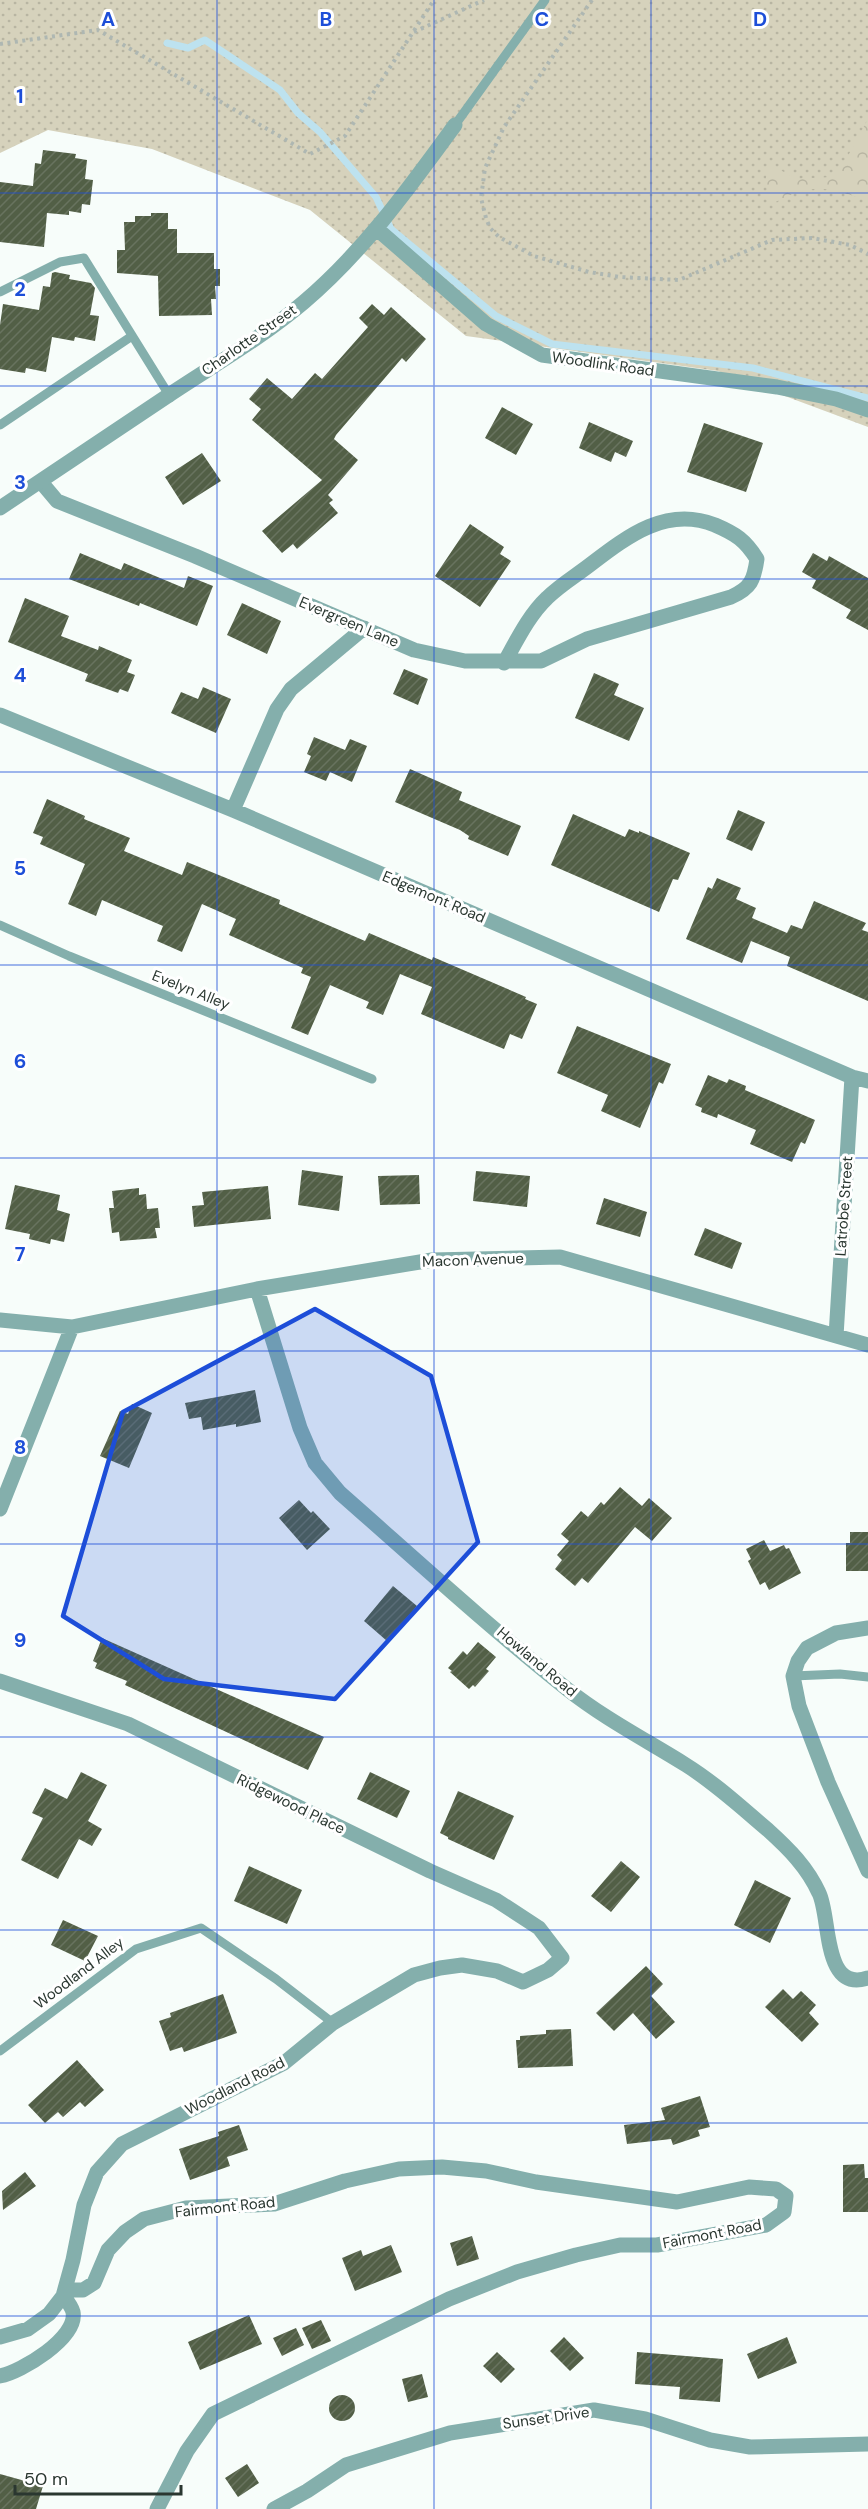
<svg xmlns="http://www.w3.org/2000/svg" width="868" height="2509" viewBox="0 0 868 2509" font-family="'DM Sans',sans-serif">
  <defs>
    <pattern id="grass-dots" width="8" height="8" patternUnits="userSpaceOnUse" patternTransform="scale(1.5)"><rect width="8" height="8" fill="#d6d2bc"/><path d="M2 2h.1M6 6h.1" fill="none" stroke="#b8b5a2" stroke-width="1.8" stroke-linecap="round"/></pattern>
    <pattern id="forest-crowns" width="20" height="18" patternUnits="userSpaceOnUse" patternTransform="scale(1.5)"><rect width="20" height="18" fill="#d6d2bc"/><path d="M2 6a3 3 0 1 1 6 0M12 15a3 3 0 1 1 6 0" fill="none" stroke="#b8b5a2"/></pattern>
    <pattern id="building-hatch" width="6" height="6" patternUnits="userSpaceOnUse" patternTransform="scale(1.5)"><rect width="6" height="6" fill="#525f46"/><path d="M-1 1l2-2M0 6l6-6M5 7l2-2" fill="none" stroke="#68735f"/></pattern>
  </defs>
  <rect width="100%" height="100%" fill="#f7fdfa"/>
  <path fill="url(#grass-dots)" d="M0 0H868V427L718 371 466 336 310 210 152 149 48 130 0 153Z"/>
  <path fill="url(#forest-crowns)" d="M868 119V201C823 185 811 183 768 206L766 177 770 164 796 179 832 177 843 165Z"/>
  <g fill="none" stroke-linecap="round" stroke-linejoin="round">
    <path stroke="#bde2ef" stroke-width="7" d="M167 43 188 48 205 40 280 90 298 113 320 132 376 197 391 229 496 316 552 344 753 368 868 398"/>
  </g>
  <path fill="url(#building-hatch)" d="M43 150 76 154 75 158 87 160 85 179 93 180 90 205 82 204 81 213 69 211V215L47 213 44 247 0 242V182L33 186 35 163 41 164Z
    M151 213H168V229H177V253H214V269H220V286H215L216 299H211L212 315 159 316 158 276 117 273V250H125L124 222H135V216H151Z
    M55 272 70 275 69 279 91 283 95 288 90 315 99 316 95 341 75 337 74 341 52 337 46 372 26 368 25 373 0 369V325L3 304 39 310 43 286 50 287 52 273Z
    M372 304 384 315 391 307 426 339 406 362 402 358 336 435 334 439 358 460 328 495 333 500 329 503 338 513 297 549 293 544 282 553 262 531 322 480 252 420 261 409 249 399 267 378 292 399 315 373 322 379 368 327 359 318Z
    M502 407 533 424 516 455 485 438Z
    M589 422 633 441 626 457 615 452 611 462 579 448Z
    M704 423 763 443 746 492 687 472Z
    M202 453 221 481 183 505 165 477Z
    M470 524 504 547 500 554 511 561 480 607 435 576Z
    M80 553 121 570 124 563 184 588 188 576 213 586 197 626 140 603 139 606 69 579Z
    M813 553 827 561 829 556 868 578V630L846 618 851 610 812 588 816 580 802 572Z
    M25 598 69 616 61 636 98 650 99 646 132 660 127 672 135 675 128 692 120 689 118 693 85 681 88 674 8 642Z
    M242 603 281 621 267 654 227 635Z
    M404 669 428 679 418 705 393 694Z
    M594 673 619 684 614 695 644 708 629 741 575 718Z
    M203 687 231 699 216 733 171 713 181 692 198 699Z
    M314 737 345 750 350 739 367 746 352 782 330 772 326 781 304 772 311 756 307 754Z
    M410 769 462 792 459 800 521 826 508 856 468 839 469 836 460 830 395 802Z
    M47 799 85 816 84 819 130 838 124 851 182 875 187 862 280 900 279 904 365 941 369 933 432 960 433 957 526 997 525 999 537 1004 522 1039 510 1034 504 1049 421 1014 432 987 400 974 383 1015 366 1008 369 1002 330 985 308 1035 291 1028 311 977 301 973 303 968 229 935 236 919 202 904 182 952 157 941 163 926 102 900 96 916 68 904 85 864 40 844 43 837 33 833Z
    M738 810 765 822 752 851 726 839Z
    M573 814 625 837 629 829 639 833V831L690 853 678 880 673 879 659 912 551 865Z
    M717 878 741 888 736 899 756 908 752 918 787 933 791 925 802 929 814 901 866 923 862 930 868 932V1001L787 966 790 957 751 941 742 963 686 939 708 887 712 889Z
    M577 1026 671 1064 663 1084 659 1082 640 1128 601 1111 608 1095 557 1073Z
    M708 1075 727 1083 729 1079 746 1086 745 1090 815 1120 805 1144 801 1142 792 1162 750 1144 756 1130 718 1114 717 1118 701 1112 702 1108 695 1105Z
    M302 1170 343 1176 339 1211 298 1205Z
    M476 1171 530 1176 527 1207 473 1201Z
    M419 1175 420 1204 380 1205 378 1176Z
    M15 1185 60 1195 57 1210 70 1214 64 1242 51 1239 50 1244 29 1239 30 1234 5 1229Z
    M268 1186 271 1219 194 1227 192 1206 204 1205 202 1192Z
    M139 1188V1195L146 1194 147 1209 158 1208 160 1228H155L157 1238 120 1241 119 1232 112 1233 109 1208H114L112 1191Z
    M604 1198 647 1212 640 1237 596 1224Z
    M705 1228 742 1243 732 1269 694 1255Z
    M255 1390 261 1422 236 1427V1424L203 1430 201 1417 189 1419 185 1403Z
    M132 1404 152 1413 129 1468 100 1456 120 1411 128 1414Z
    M620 1487 642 1506 649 1498 672 1518 652 1541 635 1527 588 1583 582 1578 575 1586 555 1569 562 1560 557 1555 569 1541 561 1534 581 1511 588 1517 601 1502 604 1505Z
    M299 1500 311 1513 313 1511 330 1529 307 1550 279 1518Z
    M850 1532H868V1571H846V1543H850Z
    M764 1540 770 1551 784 1545 786 1549 789 1548 801 1573 769 1590 765 1582 760 1585 748 1561 751 1559 746 1549Z
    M393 1586 417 1606 387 1641 364 1621Z
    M102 1638 324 1737 308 1770 125 1685 127 1681 95 1668 97 1663 93 1661Z
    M478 1642 496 1657 486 1669 489 1671 475 1687 473 1685 469 1689 450 1672 452 1671 448 1668 463 1651 467 1655Z
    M81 1772 107 1785 88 1821 102 1829 92 1846 79 1839 58 1879 21 1860 43 1818 32 1813 45 1788 67 1799Z
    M370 1772 410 1791 397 1818 357 1799Z
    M458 1791 514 1816 494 1860 448 1839V1837L440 1833Z
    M621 1861 640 1877 611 1912 591 1896Z
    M249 1866 302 1890 287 1924 234 1901Z
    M755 1880 791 1898 770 1943 734 1925Z
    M63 1920 98 1936 85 1961 51 1945Z
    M646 1966 663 1984 651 1996 675 2022 656 2039 633 2013 614 2031 596 2013Z
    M783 1989 793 1999 801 1991 816 2005 809 2013 819 2024 802 2042 765 2007Z
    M223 1994 237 2033 184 2052 182 2047 170 2051 159 2021 171 2017 170 2013Z
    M571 2029 573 2066 518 2068 516 2040H520V2036L546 2034V2030Z
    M77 2060 104 2090 85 2107 80 2102 63 2117 58 2112 45 2123 28 2105Z
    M700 2096 710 2127 698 2130 700 2136 673 2145 671 2139 627 2144 624 2125 665 2120 661 2108Z
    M239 2125 248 2150 227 2157 230 2166 190 2180 179 2149 219 2136 218 2132Z
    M864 2164 865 2178H868V2212H843V2165Z
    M25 2172 36 2186 3 2210 2 2191Z
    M472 2236 479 2259 457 2266 450 2243Z
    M391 2245 402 2272 355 2291 342 2258 361 2250 363 2256Z
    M249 2315 262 2344 200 2370 188 2342Z
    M321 2320 331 2341 312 2349 302 2328Z
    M296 2328 304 2345 282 2356 273 2338Z
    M564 2337 584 2358 570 2371 550 2351Z
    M787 2337 797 2363 758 2379 747 2354Z
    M497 2352 515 2369 501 2383 483 2366Z
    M637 2352 723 2359 720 2402 679 2399 680 2387 635 2384Z
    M422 2374 428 2397 408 2402 402 2379Z
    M329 2408a13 13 0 1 1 26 0a13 13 0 1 1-26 0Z
    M247 2464 259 2483 238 2497 225 2478Z
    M0 2474 43 2486 36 2509H0Z"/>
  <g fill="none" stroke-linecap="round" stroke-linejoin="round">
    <path stroke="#aeb7b2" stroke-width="4" stroke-dasharray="3 4.5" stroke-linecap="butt" d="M592 0 504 127 485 168 481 198 486 218 490 228 499 237 534 256 589 272 620 277 679 280 772 240 812 238 850 245 868 254
      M414 32 484 0
      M0 44 98 30 310 154 345 136 434 0"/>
    <path stroke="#84afac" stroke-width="9" d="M455 125 545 0
      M0 292 60 262 84 258 169 395
      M0 425 132 336
      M0 925 69 956 372 1079
      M793 1676 840 1674 868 1677
      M0 2051 136 1949 201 1928 276 1979 333 2023"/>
    <path stroke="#84afac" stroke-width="15" d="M377 229 486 324 542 355 777 387 836 399 868 410
      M169 395C214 365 263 337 304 302 364 251 409 188 455 125
      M41 482 57 501 195 556 414 650 465 661H541L587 639 731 597C751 588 754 580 757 559 745 540 736 534 715 525 667 506 629 535 591 564 577 575 560 585 547 598 529 615 517 640 504 663
      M0 715 233 810 852 1077 868 1081
      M233 810 277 709 291 689 364 628
      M257 1289 300 1428 315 1463 340 1493C415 1559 489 1627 567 1689 605 1719 646 1740 686 1765 715 1783 742 1808 768 1830 789 1849 807 1867 819 1893 831 1917 822 1993 868 1978
      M0 1320 72 1327 257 1289 432 1260 560 1257 868 1345
      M836 1336 852 1077
      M0 1509 72 1327
      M868 1628 836 1633 807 1648 798 1661 793 1676 799 1706 828 1782 868 1871
      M0 1681 128 1724 430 1871 496 1900 539 1928 562 1958 548 1970 523 1982 497 1971 462 1965 440 1968 414 1975 333 2023 284 2063 122 2144 97 2172 84 2205 73 2260 63 2296 49 2314 28 2329 0 2337
      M65 2290H83L94 2283 108 2250 125 2232 144 2219 186 2208 274 2204 345 2181 399 2169 442 2167 486 2171 536 2182 677 2202 749 2187 776 2189 786 2196 784 2212 766 2225 657 2245H620L576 2255 517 2272 449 2299 213 2414 187 2451 157 2509
      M0 2376C21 2372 78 2338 73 2312 71 2305 67 2301 63 2296
      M274 2509 307 2491 346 2465 450 2433 594 2410 645 2419 710 2440 750 2447 868 2444"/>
    <path stroke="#84afac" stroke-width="15" d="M0 508 169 395"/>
  </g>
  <path fill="#1d4ed8" fill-opacity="0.2" stroke="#1d4ed8" stroke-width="4.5" stroke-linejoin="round" d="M315 1309 431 1376 478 1542 335 1699 164 1679 63 1616 123 1412Z"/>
  <path fill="none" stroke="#1d4ed8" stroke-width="1.5" stroke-opacity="0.55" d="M217 0V2509M434 0V2509M651 0V2509M0 193H868M0 386H868M0 579H868M0 772H868M0 965H868M0 1158H868M0 1351H868M0 1544H868M0 1737H868M0 1930H868M0 2123H868M0 2316H868"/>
  <g text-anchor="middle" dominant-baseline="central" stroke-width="6" stroke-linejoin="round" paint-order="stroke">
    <g font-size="15" fill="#2a3730" stroke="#fff">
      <text transform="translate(249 340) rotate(-35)">Charlotte Street</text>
      <text transform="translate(603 364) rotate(8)">Woodlink Road</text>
      <text transform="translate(349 622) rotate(23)">Evergreen Lane</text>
      <text transform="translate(434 897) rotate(23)">Edgemont Road</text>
      <text transform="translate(191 990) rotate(22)">Evelyn Alley</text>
      <text transform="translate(844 1206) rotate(-86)">Latrobe Street</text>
      <text transform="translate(473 1260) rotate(-2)">Macon Avenue</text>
      <text transform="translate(537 1662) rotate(40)">Howland Road</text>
      <text transform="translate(291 1804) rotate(26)">Ridgewood Place</text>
      <text transform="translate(79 1973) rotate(-37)">Woodland Alley</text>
      <text transform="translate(235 2086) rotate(-27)">Woodland Road</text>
      <text transform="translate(225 2207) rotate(-6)">Fairmont Road</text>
      <text transform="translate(712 2234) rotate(-11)">Fairmont Road</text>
      <text transform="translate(546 2418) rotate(-8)">Sunset Drive</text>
    </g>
  </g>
  <g font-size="20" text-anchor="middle" font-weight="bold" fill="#1d4ed8" stroke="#fff" stroke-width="6" stroke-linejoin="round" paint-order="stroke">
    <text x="108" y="26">A</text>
    <text x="326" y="26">B</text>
    <text x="542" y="26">C</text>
    <text x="760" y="26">D</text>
    <text x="20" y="103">1</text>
    <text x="20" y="296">2</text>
    <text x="20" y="489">3</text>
    <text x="20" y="682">4</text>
    <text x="20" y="875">5</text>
    <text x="20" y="1068">6</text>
    <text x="20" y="1261">7</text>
    <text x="20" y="1454">8</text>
    <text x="20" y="1647">9</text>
  </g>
  <path d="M15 2485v9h166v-9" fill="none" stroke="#2a3730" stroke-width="3"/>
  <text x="24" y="2485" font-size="18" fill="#2a3730" stroke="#ffffff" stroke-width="4.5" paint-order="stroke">50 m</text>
</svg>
